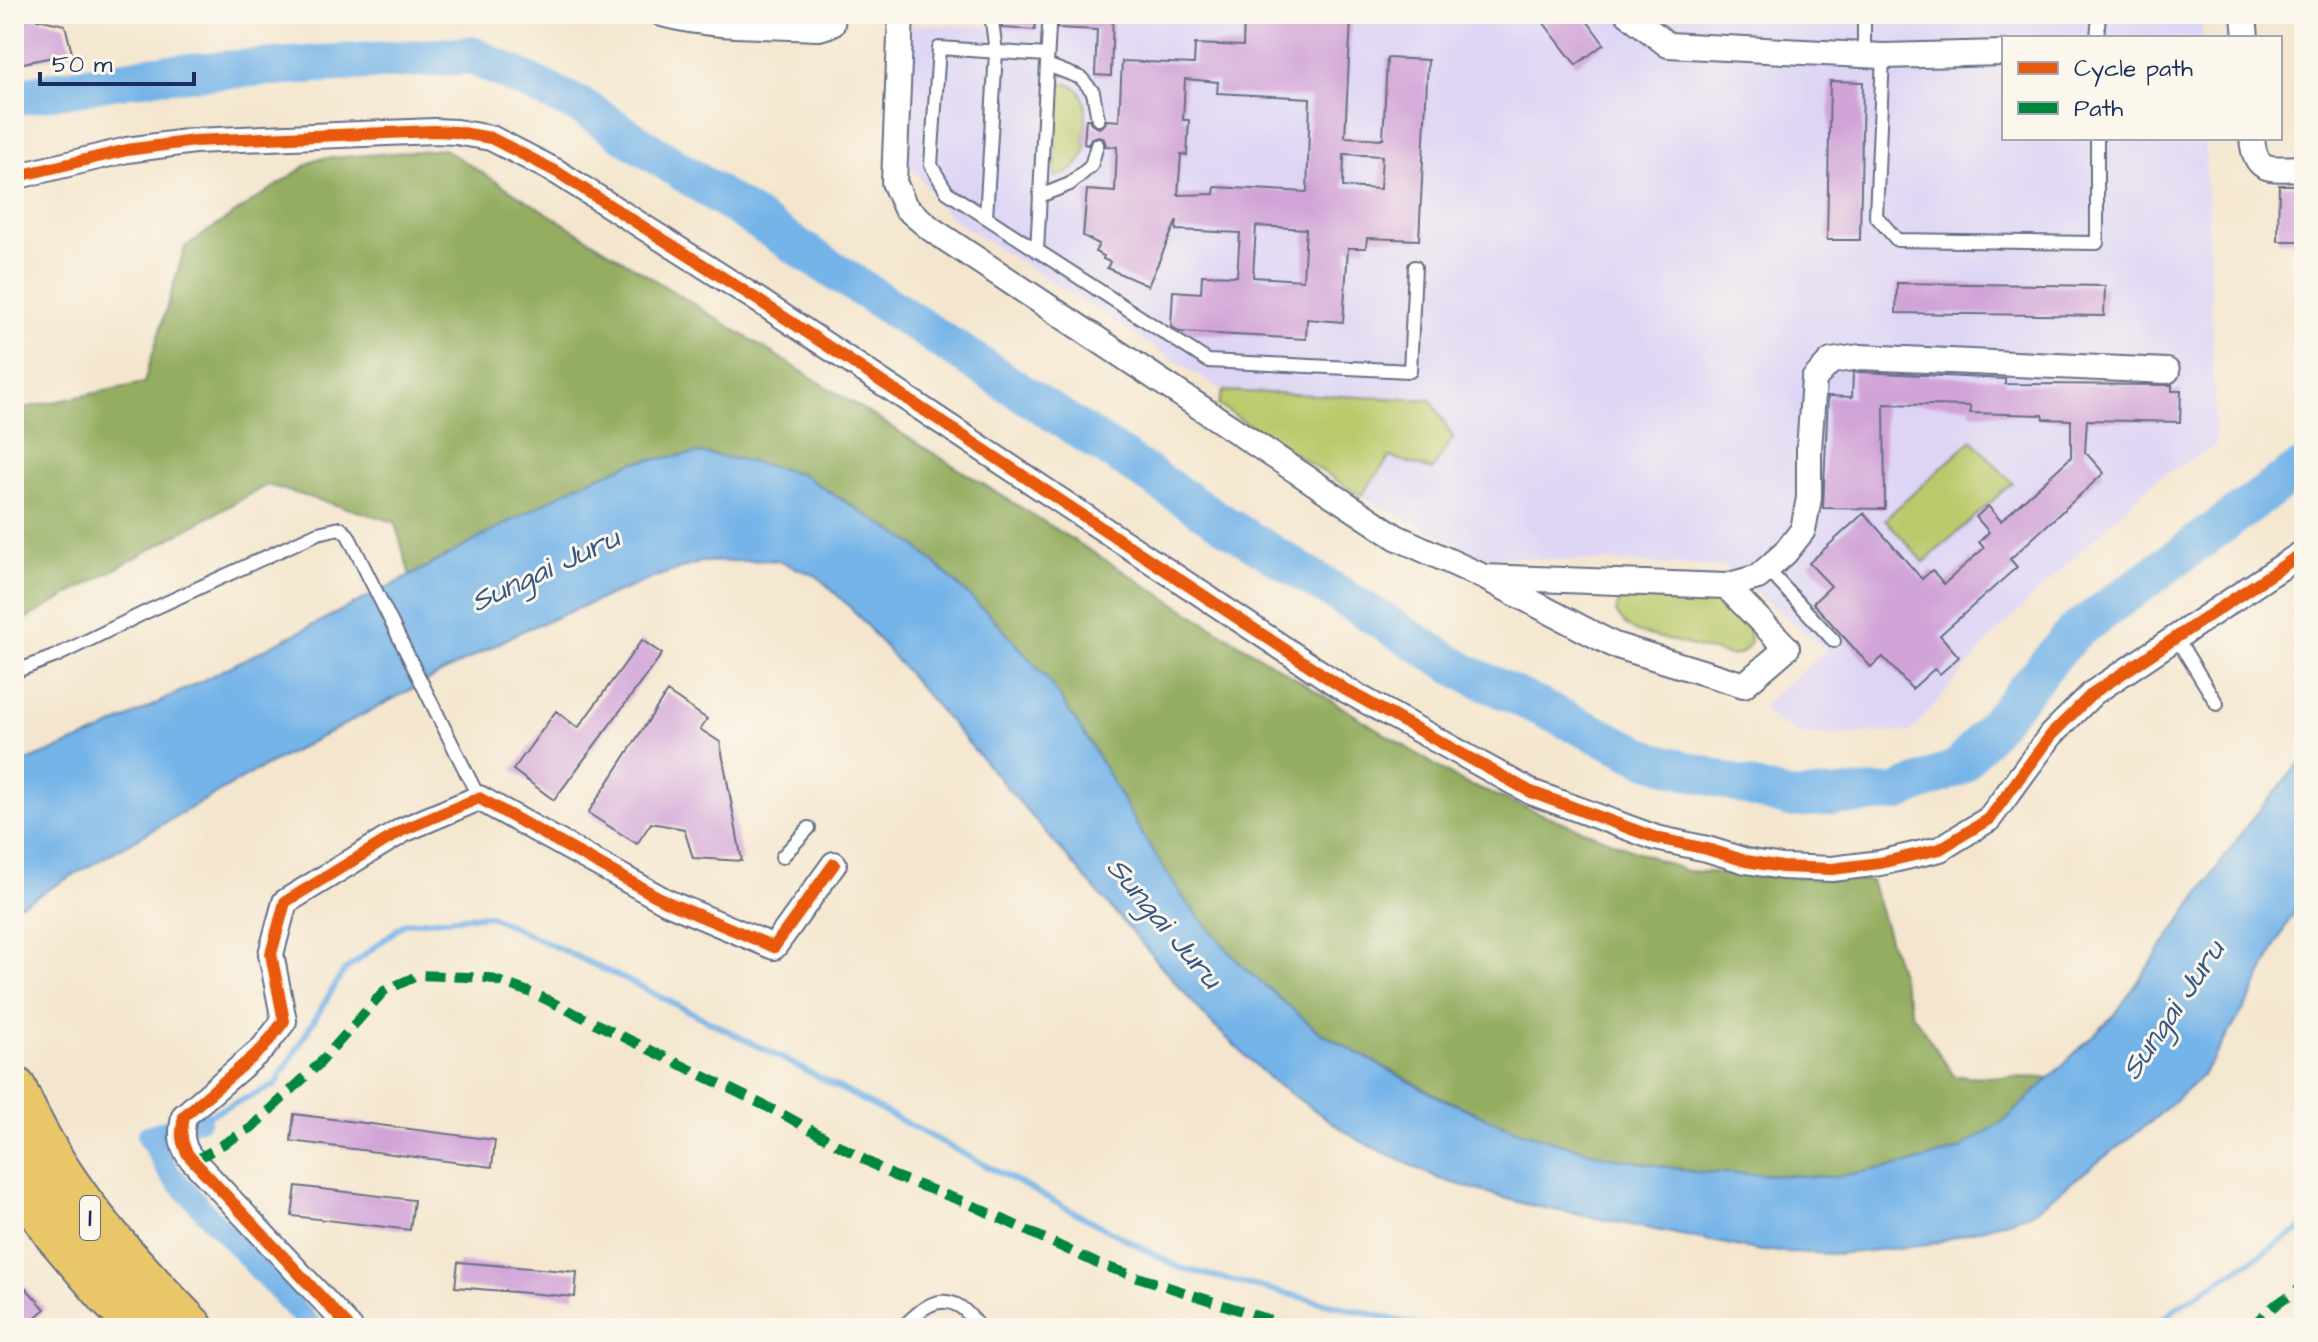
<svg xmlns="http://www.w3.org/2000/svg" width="2318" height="1342" viewBox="0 0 2318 1342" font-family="'Architects Daughter',sans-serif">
  <rect width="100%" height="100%" fill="#fbf7ec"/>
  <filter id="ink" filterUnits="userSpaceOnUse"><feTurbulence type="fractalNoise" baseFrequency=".0125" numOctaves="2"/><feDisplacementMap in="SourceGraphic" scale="16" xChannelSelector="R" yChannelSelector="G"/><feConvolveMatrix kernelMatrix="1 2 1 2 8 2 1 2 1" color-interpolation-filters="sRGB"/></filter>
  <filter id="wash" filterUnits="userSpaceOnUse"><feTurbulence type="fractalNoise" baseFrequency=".006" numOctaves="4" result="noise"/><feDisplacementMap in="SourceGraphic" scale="32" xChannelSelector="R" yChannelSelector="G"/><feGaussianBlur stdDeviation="1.8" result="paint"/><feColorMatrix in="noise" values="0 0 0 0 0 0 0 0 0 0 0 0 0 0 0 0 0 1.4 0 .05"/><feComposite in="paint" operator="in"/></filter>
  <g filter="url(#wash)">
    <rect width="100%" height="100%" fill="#f4e6ce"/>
    <path fill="#ded5f5" d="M1009 14H2201L2202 38H2004V138H2205L2216 446 2157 478 1993 636 1911 732 1804 736 1779 724 1761 707 1826 650 1724 567 1480 556 1361 496 1431 400 1223 391 949 217 908 162 911 24 1008 28Z"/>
    <path fill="#bbc96c" stroke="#6b7c65" stroke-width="2" d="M1059 83C1095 84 1085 122 1084 144L1087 145C1084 161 1072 174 1055 177Z
      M1223 391 1431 400 1453 437 1432 470 1390 457 1361 496 1218 405Z
      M1972 440 2012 483 1924 562 1885 519Z
      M1633 590 1724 600 1749 629 1750 644 1742 653 1732 656 1637 632 1625 624 1616 613C1618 601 1621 594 1633 590Z"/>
    <path fill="#94ad60" stroke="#586e5f" stroke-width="2" d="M444 149 1464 783 1686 871 1871 881 1912 1013 1954 1076 2050 1078 2008 1118 1960 1149 1908 1164 1834 1177 1695 1172 1604 1156 1515 1130 1436 1095 1319 1032 1243 967 1185 901 1142 834 1090 743 1049 681 994 619 915 545 799 473 742 460 700 453 635 462 580 484 410 576 395 522 267 485 14 625V410L144 383 185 247 316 159Z"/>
    <path fill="#74b4e8" stroke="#4872a3" stroke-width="2" d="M700 453 742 460 799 473 915 545 994 619 1049 681 1090 743 1142 834 1185 901 1243 967 1319 1032 1436 1096 1515 1130 1605 1156 1695 1172 1834 1177 1908 1164 1960 1149 2008 1118 2116 1013 2247 825 2304 758V897L2285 927 2250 999 2203 1075 2153 1120 2030 1214 1928 1245 1837 1254 1762 1251 1525 1204 1440 1179 1358 1140 1272 1081 1208 1020 853 610 817 576 776 560 701 562 658 576 522 631 256 771 33 898 14 907V766L100 732 410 576 580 484 635 462Z"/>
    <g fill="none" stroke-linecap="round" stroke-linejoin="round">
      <path stroke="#74b4e8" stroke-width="6" d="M200 1119 275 1085 343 972 405 923 488 915 641 987 811 1073 1180 1268 1429 1328
        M2152 1328 2176 1308 2304 1227"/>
      <path stroke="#74b4e8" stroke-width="22" d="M200 1119 148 1136 170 1174 313 1328"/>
      <path stroke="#74b4e8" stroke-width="38" d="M14 97 156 74 471 55 584 108 1229 527 1465 672 1651 760 1790 799 1896 793 1959 767 2073 633 2291 475 2304 468"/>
    </g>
    <g id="blocks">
      <path fill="#d1a4d8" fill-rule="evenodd" d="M14 14 65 25 72 53 14 65Z
        M1000 14H1036L1035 30 1002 28Z
        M1048 14H1113L1111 76 1095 75 1097 30 1058 28 1054 20 1048 18Z
        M1244 14H1324V18L1351 19 1345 137 1383 139 1387 58 1428 60 1419 240 1367 238 1366 248H1348L1343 322 1307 319 1306 339 1180 332 1171 326 1173 291 1201 293 1202 275 1237 276 1240 233 1176 230 1177 220 1148 286 1107 268 1110 262 1103 259 1104 256 1095 252 1099 244 1083 236 1087 190 1115 192 1117 147 1106 146 1104 139 1099 136 1091 138 1088 145 1084 144 1086 119H1089L1092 125 1099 128 1104 125 1107 120 1119 121 1122 61 1194 64 1195 44 1243 46ZM1185 79 1218 82 1217 93 1310 98 1307 192 1215 187 1214 194 1178 195 1181 154 1187 155 1189 120H1183ZM1344 154 1382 156 1380 189 1343 187ZM1256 226 1306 229 1303 280 1253 277Z
        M1537 14H1582L1604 44 1576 65Z
        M1830 81 1863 82 1860 240H1827Z
        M2279 185H2304V241H2278Z
        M1897 283 2105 286 2104 316 1896 313Z
        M1861 372 2005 379V384L2172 385V391H2181L2180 422 2087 420 2085 452 2104 473 2010 559 2017 567 1940 635 1959 657 1940 674 1934 669 1912 689 1883 657 1871 667 1813 603 1831 586 1809 563 1864 513 1922 579 1932 570 1944 584 1984 548 1979 542 1989 532 1976 517 1988 506 2001 521 2071 457V420L2044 419 2043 415 1970 413V406L1884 404 1885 509 1823 508 1828 396 1852 397 1853 373Z
        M642 640 662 654 554 800 513 770 556 711 578 728Z
        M667 692 707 719 700 729 720 742 742 861 693 858 684 829 651 823 637 844 588 813Z
        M294 1114 495 1140 492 1167 291 1141Z
        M296 1186 414 1200 410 1230 292 1216Z
        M458 1262 577 1272 575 1297 455 1287Z
        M14 1275 45 1309 24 1327 14 1316Z"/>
    </g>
  </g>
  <g filter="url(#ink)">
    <use href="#blocks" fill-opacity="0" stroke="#676f85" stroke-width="2"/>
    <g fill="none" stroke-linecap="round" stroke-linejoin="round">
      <defs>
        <path id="lane" d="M2097 38 2099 14
          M1047 55 939 48 931 165 947 192 1208 361 1410 371 1415 267
          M1864 55V14
          M1883 56 1876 216 1897 240 2097 243V138
          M1047 65 1081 78 1093 92 1098 119
          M1040 196 1070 184 1091 166 1097 145
          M986 217 996 52 991 14
          M1037 251 1049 27
          M1767 569 1834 641
          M2176 637 2217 704
          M14 672 56 656 144 613 318 533 340 528 348 535 479 798
          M782 857 809 828
          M902 1328C917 1313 934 1294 957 1305 966 1309 974 1321 981 1328"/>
        <path id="street" d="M662 14C712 28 768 25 819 28L832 24 833 14
          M901 14 894 182 905 207 931 229 1396 537 1484 577 1614 645 1744 685 1787 648 1726 586 1484 577
          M1628 14 1668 45 1883 56 2004 53
          M2244 14 2246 38
          M2252 138C2255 176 2273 168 2304 168
          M14 177 127 150 194 141 434 131 456 132 491 138 557 172 755 298 1346 690 1531 792 1656 838 1707 849 1746 861 1782 867 1832 869 1880 863 1940 849 1989 819 2051 735 2093 693 2304 552
          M1726 586 1758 577 1785 553 1803 530 1809 498V450L1814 379 1831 361 1860 357 2167 371
          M350 1328 189 1156C180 1142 181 1133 184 1116L263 1048 284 1021 271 954 285 902 403 830 479 798 667 902 774 947 834 864"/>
        <path id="highway" d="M14 1089C55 1185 119 1255 191 1328
          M14 1171 56 1233 110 1296 141 1328"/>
      </defs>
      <use href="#lane" stroke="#676f85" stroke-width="16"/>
      <use href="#street" stroke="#676f85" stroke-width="28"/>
      <use href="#highway" stroke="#676f85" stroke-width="48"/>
      <use href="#lane" stroke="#fff" stroke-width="12"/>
      <use href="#street" stroke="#fff" stroke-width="24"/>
      <use href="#highway" stroke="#e9c769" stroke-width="44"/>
      <path stroke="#00873e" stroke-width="10" stroke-dasharray="20 10" stroke-linecap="butt" d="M194 1161 251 1128 320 1063 384 991 419 975 489 978 535 994 786 1116 894 1176 970 1204 1098 1264 1294 1328
        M2249 1328 2274 1306 2304 1286"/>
      <defs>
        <path id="cycleway" d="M14 177 127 150 194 141 434 131 456 132 491 138 557 172 755 298 1346 690 1531 792 1656 838 1707 849 1746 861 1782 867 1832 869 1880 863 1940 849 1989 819 2051 735 2093 693 2304 552
          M350 1328 189 1156C180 1142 181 1133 184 1116L263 1048 284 1021 271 954 285 902 403 830 479 798 667 902 774 947 834 864"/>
      </defs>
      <use href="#cycleway" stroke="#fbf7ec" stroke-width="17"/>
      <use href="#cycleway" stroke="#e8590c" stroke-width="12"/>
    </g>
  </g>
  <g text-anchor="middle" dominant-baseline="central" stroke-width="6" stroke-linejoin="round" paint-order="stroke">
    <rect fill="#fbf7ec" stroke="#5e6b89" stroke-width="2" x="80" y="1196" width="20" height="44" rx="6"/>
    <g font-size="26" font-weight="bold" fill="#1b2f5e">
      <text x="90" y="1218">1</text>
    </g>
    <g font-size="30" font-style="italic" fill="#365787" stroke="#fbf7ec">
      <text transform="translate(545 570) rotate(-25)">Sungai Juru</text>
      <text transform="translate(1164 923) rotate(50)">Sungai Juru</text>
      <text transform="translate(2173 1010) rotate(-56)">Sungai Juru</text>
    </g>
  </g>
  <rect width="2318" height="1342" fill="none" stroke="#fbf7ec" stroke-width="48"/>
  <rect x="2002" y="36" width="280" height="104" fill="#fbf7ec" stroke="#a1a7b3" stroke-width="2"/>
  <rect x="2018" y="62" width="40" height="12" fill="#e8590c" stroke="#a1a7b3" stroke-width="2"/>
  <text x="2074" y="76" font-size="24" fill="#1b2f5e">Cycle path</text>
  <rect x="2018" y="102" width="40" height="12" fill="#00873e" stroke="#a1a7b3" stroke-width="2"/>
  <text x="2074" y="116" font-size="24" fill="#1b2f5e">Path</text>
  <path d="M40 72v12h154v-12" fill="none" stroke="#1b2f5e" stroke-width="4"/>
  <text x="52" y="72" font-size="24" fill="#1b2f5e" stroke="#fbf7ec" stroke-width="6" paint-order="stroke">50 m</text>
</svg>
